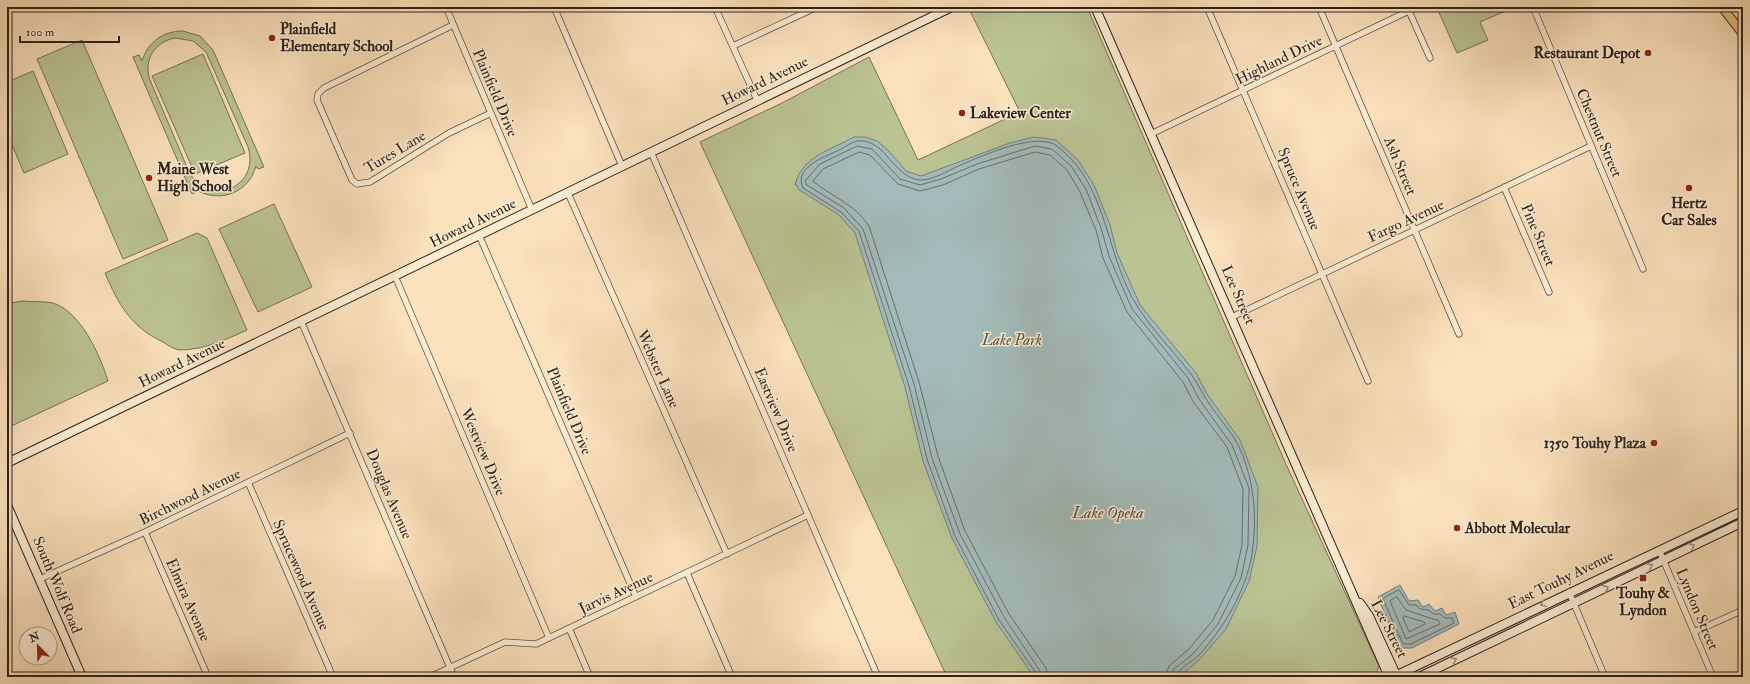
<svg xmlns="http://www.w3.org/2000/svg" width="1750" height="684" viewBox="0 0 1750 684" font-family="'IM FELL Double Pica',serif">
  <rect width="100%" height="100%" fill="#fbe1bc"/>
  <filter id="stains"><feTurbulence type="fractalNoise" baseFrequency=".005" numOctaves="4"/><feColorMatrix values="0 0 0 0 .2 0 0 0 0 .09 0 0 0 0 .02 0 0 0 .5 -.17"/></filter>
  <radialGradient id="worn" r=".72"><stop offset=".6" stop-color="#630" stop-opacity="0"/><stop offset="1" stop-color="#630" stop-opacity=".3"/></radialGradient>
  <path fill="#bbc393" stroke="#757256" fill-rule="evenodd" d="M974 7H1087L1285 462 1379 666 1375 677H947L700 142 782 103 869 57 918 160 1020 112 969 9Z
    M1441 7H1515L1480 22 1488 40 1457 53 1437 8Z
    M183 31 200 36 213 50 264 167 258 169 256 166C249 192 222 203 198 191L192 194 133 57 139 55 142 61C148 42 163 31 183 31ZM175 38 193 41 206 52 248 147C260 186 213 207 190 174L150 80C143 59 155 42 175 38Z
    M82 40 168 240 123 259 37 59Z
    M203 54 245 153 195 174 152 76Z
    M33 71 68 154 24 173 7 133V82Z
    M274 204 312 287 258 312 219 229Z
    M197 233 207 238 247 330C225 340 204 350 179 350 174 349 167 345 163 342 131 327 118 304 105 273Z
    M22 301C32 302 43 301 53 303 81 312 100 355 108 381L7 428V304Z"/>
  <path fill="#a2bbba" stroke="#747e7a" d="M854 137H865L877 141 888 150 906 171 921 176 1010 143 1034 137 1056 140 1078 160 1094 185 1110 225 1117 253 1140 305 1196 373 1207 394 1240 440 1258 487 1257 546 1249 581 1226 629 1199 660 1179 677H1034L996 622 952 538 923 461 905 387 855 233 839 215 798 189V186L795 185C802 156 831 150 854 137Z
    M1400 585 1409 601 1418 600 1423 607 1429 604 1435 611 1442 608 1446 615 1455 612 1459 624 1412 648H1401L1398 645 1378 597Z"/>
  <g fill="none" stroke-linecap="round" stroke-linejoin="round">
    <path stroke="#686e6a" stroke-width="1" d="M1399 590 1409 605H1416L1420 609 1428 610 1434 614H1440L1445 618H1452L1454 623 1411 644H1403L1383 599Z
      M1397 597 1406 610 1433 619 1438 620 1440 624 1406 639 1390 601Z
      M1404 616 1424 622 1425 624 1409 632 1403 618Z
      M1037 677 1036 673 999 620 955 536 927 459 909 386 859 231 841 212 803 188C794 169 821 158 835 152 845 148 853 139 864 141 877 143 885 154 893 163 901 171 907 178 919 180 930 181 944 173 954 168 977 158 1030 133 1054 144 1058 146 1062 151 1065 153 1102 186 1107 242 1126 285 1141 320 1168 344 1191 374 1199 385 1204 398 1213 409 1220 420 1231 431 1237 443 1253 474 1257 511 1253 546 1249 586 1226 625 1199 655 1192 662 1179 667 1176 677
      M1042 677 1040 671 1004 617 960 534 932 458 914 384 863 229 844 208 807 185 805 181 820 164 857 146 872 149 900 179 920 185 941 179 977 164 1035 146 1052 149 1071 166 1086 189 1101 228 1109 256 1132 309 1188 378 1199 399 1232 445 1249 488 1248 545 1241 578 1218 624 1193 654 1173 670 1171 677
      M1048 677 1046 668 1009 614 965 531 938 456 919 382 869 226C855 204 832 197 813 181L823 169 859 152 870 155 898 184 920 191 943 185 979 169 1035 152 1050 155 1067 170 1080 192 1096 230 1103 258 1127 312 1183 382 1194 403 1227 447 1243 489 1242 545 1235 576 1213 620 1189 649 1169 666 1165 677"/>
    <defs>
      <path id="street" d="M446 7 532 210
        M554 7 622 166
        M715 7 757 100
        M1207 7 1368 381
        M1319 7 1459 334
        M1533 7 1643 269
        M1409 11 1430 58
        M453 25 324 88 318 94 317 100 352 180 357 184 370 182 449 133 491 113
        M733 46 817 7
        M1151 134 1417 7
        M651 152 878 677
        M1504 187 1549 292
        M568 193 727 554
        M479 235 636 597
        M395 276 549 638
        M1232 317 1591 146
        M301 321 454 677
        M248 482 333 677
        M145 532 208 677
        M1659 550 1713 677
        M687 573 732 677
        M40 579 145 532 350 433
        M1569 592 1605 677
        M569 628 590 677
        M1694 632 1743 610
        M430 677 505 642 536 644 808 515"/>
      <path id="secondary" d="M1095 7 1389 677
        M7 463 952 7
        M7 505 82 677
        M1360 603 1369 616 1397 677
        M1393 677 1743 511
        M1419 677 1743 522"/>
      <path id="primary" d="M1722 7 1743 34"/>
    </defs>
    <use href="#street" stroke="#625242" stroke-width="7"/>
    <use href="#secondary" stroke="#2f221a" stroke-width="10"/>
    <use href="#primary" stroke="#2f221a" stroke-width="10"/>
    <use href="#street" stroke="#fcecd3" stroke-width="5.5"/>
    <use href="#secondary" stroke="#fcecd3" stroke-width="8"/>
    <use href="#primary" stroke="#eec07e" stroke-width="8"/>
  </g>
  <defs><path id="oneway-chevron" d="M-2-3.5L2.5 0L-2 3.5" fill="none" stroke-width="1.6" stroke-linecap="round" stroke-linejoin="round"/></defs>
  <g stroke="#a09180">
    <use href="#oneway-chevron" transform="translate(1692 546) rotate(-25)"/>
    <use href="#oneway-chevron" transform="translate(1650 566) rotate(-26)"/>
    <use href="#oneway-chevron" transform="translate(1606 588) rotate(-25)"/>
    <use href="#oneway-chevron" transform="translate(1543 604) rotate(155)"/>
    <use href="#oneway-chevron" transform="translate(1454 660) rotate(-26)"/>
  </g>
  <g fill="#8f2418" stroke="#fcecd3" stroke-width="1.5">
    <circle cx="272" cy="38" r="4"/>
    <circle cx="1648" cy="53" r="4"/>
    <circle cx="962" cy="113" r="4"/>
    <circle cx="149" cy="178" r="4"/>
    <circle cx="1689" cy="188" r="4"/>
    <circle cx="1654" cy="443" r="4"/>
    <circle cx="1457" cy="528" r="4"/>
    <rect x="1639" y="574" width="8" height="8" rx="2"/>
  </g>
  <g text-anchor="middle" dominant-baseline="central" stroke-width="3" stroke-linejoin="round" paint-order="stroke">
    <g font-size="15" font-weight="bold" fill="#2f221a" stroke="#fcecd3" text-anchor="start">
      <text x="280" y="29">Plainfield<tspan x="280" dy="17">Elementary School</tspan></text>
      <text x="1640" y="53" text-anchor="end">Restaurant Depot</text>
      <text x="970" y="113">Lakeview Center</text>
      <text x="157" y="169">Maine West<tspan x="157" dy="17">High School</tspan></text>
      <text x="1689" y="203" text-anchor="middle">Hertz<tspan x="1689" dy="17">Car Sales</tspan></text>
      <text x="1646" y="443" text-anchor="end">1350 Touhy Plaza</text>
      <text x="1465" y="528">Abbott Molecular</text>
      <text x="1643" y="593" text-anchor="middle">Touhy &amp;<tspan x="1643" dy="17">Lyndon</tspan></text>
    </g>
    <g font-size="15" fill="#2f221a" stroke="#fcecd3">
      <text transform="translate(1279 60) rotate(-26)">Highland Drive</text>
      <text transform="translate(765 81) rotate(-26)">Howard Avenue</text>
      <text transform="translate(495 93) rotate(67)">Plainfield Drive</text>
      <text transform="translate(1599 133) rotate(67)">Chestnut Street</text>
      <text transform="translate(395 152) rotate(-31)">Tures Lane</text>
      <text transform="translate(1400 166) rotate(67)">Ash Street</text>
      <text transform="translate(1299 189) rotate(67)">Spruce Avenue</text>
      <text transform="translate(1406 221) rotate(-25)">Fargo Avenue</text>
      <text transform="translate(473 223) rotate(-26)">Howard Avenue</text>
      <text transform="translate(1538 235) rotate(67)">Pine Street</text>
      <text transform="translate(1238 295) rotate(66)">Lee Street</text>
      <text transform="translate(182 363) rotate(-26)">Howard Avenue</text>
      <text transform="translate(658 369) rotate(66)">Webster Lane</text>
      <text transform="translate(776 410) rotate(67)">Eastview Drive</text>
      <text transform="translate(569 411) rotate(67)">Plainfield Drive</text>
      <text transform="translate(483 452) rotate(67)">Westview Drive</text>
      <text transform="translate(389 494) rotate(67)">Douglas Avenue</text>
      <text transform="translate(190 497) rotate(-26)">Birchwood Avenue</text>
      <text transform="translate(301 575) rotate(66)">Sprucewood Avenue</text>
      <text transform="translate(1561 580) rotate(-26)">East Touhy Avenue</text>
      <text transform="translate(57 585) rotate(67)">South Wolf Road</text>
      <text transform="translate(616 593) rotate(-25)">Jarvis Avenue</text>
      <text transform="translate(188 600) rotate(66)">Elmira Avenue</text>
      <text transform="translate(1697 609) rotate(67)">Lyndon Street</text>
      <text transform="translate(1389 629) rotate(63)">Lee Street</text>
    </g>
    <g font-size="15" font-style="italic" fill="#59523e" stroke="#fcecd3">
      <text x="1012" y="340">Lake Park</text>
    </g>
    <g font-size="16" font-style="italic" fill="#52504a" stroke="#fcecd3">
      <text x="1108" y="513">Lake Opeka</text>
    </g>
  </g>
  <rect width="1750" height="684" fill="none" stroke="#fbe1bc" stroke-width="24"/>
  <rect x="8" y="8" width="1734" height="668" fill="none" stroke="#2f221a" stroke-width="2"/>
  <rect x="12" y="12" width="1726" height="660" fill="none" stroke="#2f221a"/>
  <g transform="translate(38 646) rotate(337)"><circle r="19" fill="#fcecd3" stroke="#aa9b89"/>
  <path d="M0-3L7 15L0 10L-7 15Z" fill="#8f2418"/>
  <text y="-6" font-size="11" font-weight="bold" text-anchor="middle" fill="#2f221a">N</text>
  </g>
  <path d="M20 36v6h99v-6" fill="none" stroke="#2f221a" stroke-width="2"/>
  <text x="26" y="36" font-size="12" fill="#2f221a" stroke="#fcecd3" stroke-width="3" paint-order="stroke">100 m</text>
  <rect width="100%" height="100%" filter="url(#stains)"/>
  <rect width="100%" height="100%" fill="url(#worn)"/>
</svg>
